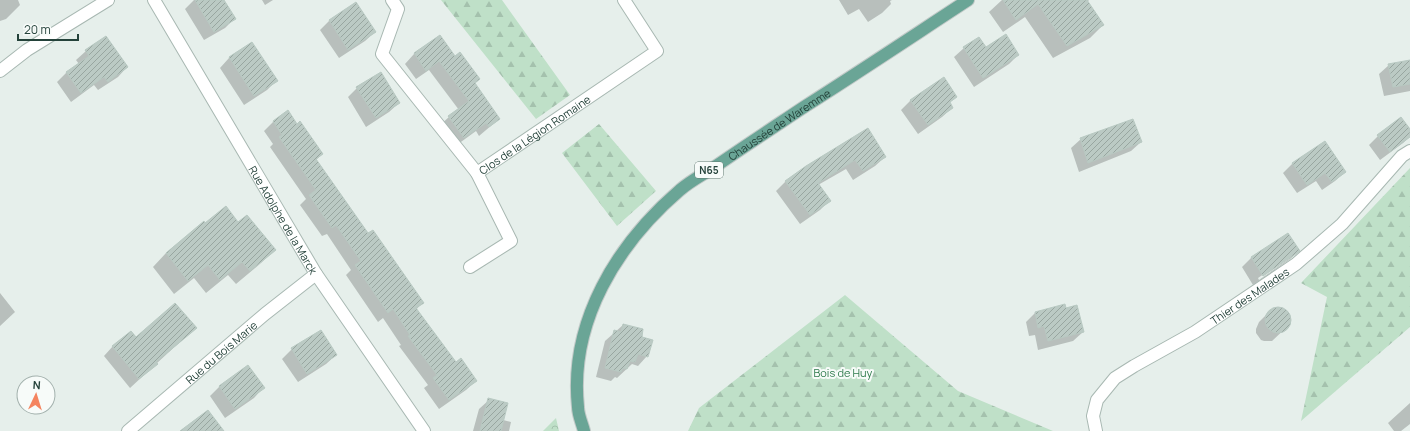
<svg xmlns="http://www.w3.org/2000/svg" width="1410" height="431" viewBox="0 0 1410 431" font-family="Manrope,sans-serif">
  <defs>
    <pattern id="forest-firs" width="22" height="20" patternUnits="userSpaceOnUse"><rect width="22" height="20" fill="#bfe0c8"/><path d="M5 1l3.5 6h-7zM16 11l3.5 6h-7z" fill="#a4c1ad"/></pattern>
    <pattern id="park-crowns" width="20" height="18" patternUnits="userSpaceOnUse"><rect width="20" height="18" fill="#bfe0c8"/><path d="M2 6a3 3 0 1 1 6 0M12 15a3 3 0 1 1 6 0" fill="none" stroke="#a4c1ad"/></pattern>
    <pattern id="building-hatch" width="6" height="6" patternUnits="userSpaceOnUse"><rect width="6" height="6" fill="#bbcac4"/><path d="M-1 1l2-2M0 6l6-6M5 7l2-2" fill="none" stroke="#98a6a0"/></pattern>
  </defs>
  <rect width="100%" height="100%" fill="#e6efeb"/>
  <path fill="url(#forest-firs)" d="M441 0H502L570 95 536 119Z
    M599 124 656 191 617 226 562 153Z
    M1410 168V327L1301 421 1327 297 1301 283Z
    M845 295 958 391 1053 431H688L699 408Z"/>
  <path fill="url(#park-crowns)" d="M556 418 559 431H543Z"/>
  <path fill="#0003" fill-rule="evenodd" d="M0 0H18L20 5 6 19 0 21Z
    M194 0H223L234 19 225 28 204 40 185 9Z
    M262 0H273L265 5Z
    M839 0H892L890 1 891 4 882 13 868 22 859 9 848 15Z
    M1002 0H1089L1087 2 1103 25 1090 38 1053 58 1025 17 1003 32 989 12Z
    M329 21 375 32 365 41 339 58 320 30Z
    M440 36 499 119 479 136 476 131 454 147 439 126 449 117 459 110 429 70 416 79 405 64 414 54Z
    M252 43 276 81 267 90 244 105 220 68 229 58Z
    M964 48 985 49 1018 55 1009 64 974 87 954 57Z
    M86 51 127 67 118 77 98 90 94 85 71 102 57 82 66 73 79 64 76 60Z
    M1410 61V91L1384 96 1379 74 1389 65Z
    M943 79 956 97 949 103 952 108 942 117 918 134 901 110 910 101Z
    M357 88 399 103 389 112 366 127 348 97Z
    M288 112 297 125 322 154 316 160 368 234 422 303 416 310 456 363 476 381 466 390 439 409 424 388 428 385 399 346 401 345 383 318 378 322 346 275 351 270 327 234 322 236 300 205 306 199 270 147 273 144 264 131 273 122Z
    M868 129 885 157 875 166 853 180 846 169 818 185 829 201 820 210 800 224 776 191 786 181Z
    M1410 131V136L1403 143 1380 160 1369 145 1378 136Z
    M1081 139 1141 142 1131 151 1079 172 1071 148Z
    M1293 163 1345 172 1335 181 1322 190 1316 181 1297 193 1283 173Z
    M204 222 205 224 238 223 274 250 261 263 236 284 228 275 206 293 194 278 174 294 153 267 166 253Z
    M1288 234 1299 251 1289 260 1253 285 1242 267 1251 258ZM1289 257V259L1259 280 1258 278Z
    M0 293 15 312 0 326Z
    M1064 306 1065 309 1083 332 1073 341 1038 350 1035 335 1029 336 1026 322 1035 313Z
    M1276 308H1279L1286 312 1289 318 1288 326 1272 341H1264L1261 340 1256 333V329L1259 322 1269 312Z
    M623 325 647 356 638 366 632 364 617 378 615 377 611 381 596 377 605 341Z
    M195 328 130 388 104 356 113 346 135 338Z
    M292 349 336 355 326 364 298 382 282 359Z
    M248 367 263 388 254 398 225 418 210 396 219 387Z
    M489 400 503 420 511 422 509 431H473L479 409Z
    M1410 403V424L1401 431H1394L1388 423Z"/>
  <path fill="url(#building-hatch)" stroke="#b8c9c2" d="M195 0H224L236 19 214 32Z
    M1003 0H1087L1104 25 1067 46 1038 4 1016 20Z
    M356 2 376 32 348 50 329 20Z
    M1006 34 1019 55 983 78 963 47 979 37 986 47Z
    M440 35 455 56 460 52 480 79 475 83 500 119 489 127 486 123 464 138 448 116 469 101 439 61 426 71 414 53Z
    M106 36 128 67 108 82 104 77 81 93 66 72 89 56 85 50Z
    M252 42 278 81 254 96 229 57Z
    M1410 60V84L1393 87 1388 64Z
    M381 72 400 103 376 118 356 87Z
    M944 77 957 97 950 102 953 108 928 125 910 100Z
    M288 110 297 124 300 121 323 154 316 159 368 233 373 230 424 303 416 308 456 362 461 358 477 381 449 400 433 378 437 375 408 336 410 335 393 309 388 313 355 265 361 261 336 225 332 228 309 195 316 190 279 137 282 135 273 121Z
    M1401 117 1410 129V137L1390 152 1377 135Z
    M1133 119 1142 142 1088 163 1080 138Z
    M868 128 886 157 863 171 855 160 818 183 831 201 810 215 785 181 806 166Z
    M1325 141 1346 172 1332 182 1325 173 1307 185 1292 163Z
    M226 206 238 222 247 215 276 250 250 271 242 262 220 280 208 265 188 281 166 253 204 221 205 223Z
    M1288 233 1300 251 1263 276 1251 257Z
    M175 303 197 328 156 362 158 364 139 379 112 346 131 331 136 337Z
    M1065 304 1066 308 1077 305 1084 332 1048 341 1044 326 1038 328 1035 312Z
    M1265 320a13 13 0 1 1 26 0a13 13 0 1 1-26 0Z
    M623 324 643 329 642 337 653 340 648 357 638 354 635 362 630 361 627 369 623 368 621 372 605 368 614 330 621 332Z
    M321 330 337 355 307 374 291 348Z
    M248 365 265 388 235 409 219 386Z
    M488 398 508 403 501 431H480Z
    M208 410 224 431H180Z"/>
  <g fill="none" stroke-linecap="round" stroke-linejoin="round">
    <defs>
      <g id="street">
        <path id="s1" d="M154 0 316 274 424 431"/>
        <path id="s2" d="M392 0 398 9 382 54 477 173 657 51 624 0"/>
        <path d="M0 71 27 50 108 0"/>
        <path d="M470 267 511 241 477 173"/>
        <path id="s3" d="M128 431 265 314 316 274"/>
        <path id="s4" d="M1096 431 1093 416 1097 400 1115 378 1134 366 1195 332 1296 264 1342 224 1402 156 1410 151"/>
      </g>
      <g id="primary">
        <path id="s5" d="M584 431C582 423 578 415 578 407 569 322 617 244 680 190 690 181 704 174 716 166 745 146 774 127 804 107 859 72 913 36 968 0"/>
      </g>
    </defs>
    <use href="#street" stroke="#a8b8b2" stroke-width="14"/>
    <use href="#primary" stroke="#c2cac8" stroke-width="14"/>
    <use href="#street" stroke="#fff" stroke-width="12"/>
    <use href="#primary" stroke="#6aa596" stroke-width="12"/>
  </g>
  <g text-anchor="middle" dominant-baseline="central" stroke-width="4" stroke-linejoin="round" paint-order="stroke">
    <rect fill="#f7fbf9" stroke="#637a73" stroke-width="1" x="695" y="162" width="28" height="16" rx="3"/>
    <g font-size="10" font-weight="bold" fill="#24423a">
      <text x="709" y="170">N65</text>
    </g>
    <g font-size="11" fill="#24423a" stroke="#f7fbf9">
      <text stroke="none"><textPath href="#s5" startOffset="393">Chaussée de Waremme</textPath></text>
      <text stroke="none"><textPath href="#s2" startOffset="280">Clos de la Légion Romaine</textPath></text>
      <text stroke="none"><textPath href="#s1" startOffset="255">Rue Adolphe de la Marck</textPath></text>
      <text stroke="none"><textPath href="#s4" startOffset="218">Thier des Malades</textPath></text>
      <text stroke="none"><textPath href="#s3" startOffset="122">Rue du Bois Marie</textPath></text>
    </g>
    <g font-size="11" fill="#2d7a4b" stroke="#f7fbf9">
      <text x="843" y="372">Bois de Huy</text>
    </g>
  </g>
  <g transform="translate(36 395) rotate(4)"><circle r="19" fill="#f7fbf9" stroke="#a3b1ad"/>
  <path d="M0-3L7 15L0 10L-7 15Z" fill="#f4845f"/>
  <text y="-6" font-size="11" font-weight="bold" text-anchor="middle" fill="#24423a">N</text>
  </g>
  <path d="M18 34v6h60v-6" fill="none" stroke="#24423a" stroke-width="2"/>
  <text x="24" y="34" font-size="12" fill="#24423a" stroke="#f7fbf9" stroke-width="3" paint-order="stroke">20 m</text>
</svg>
